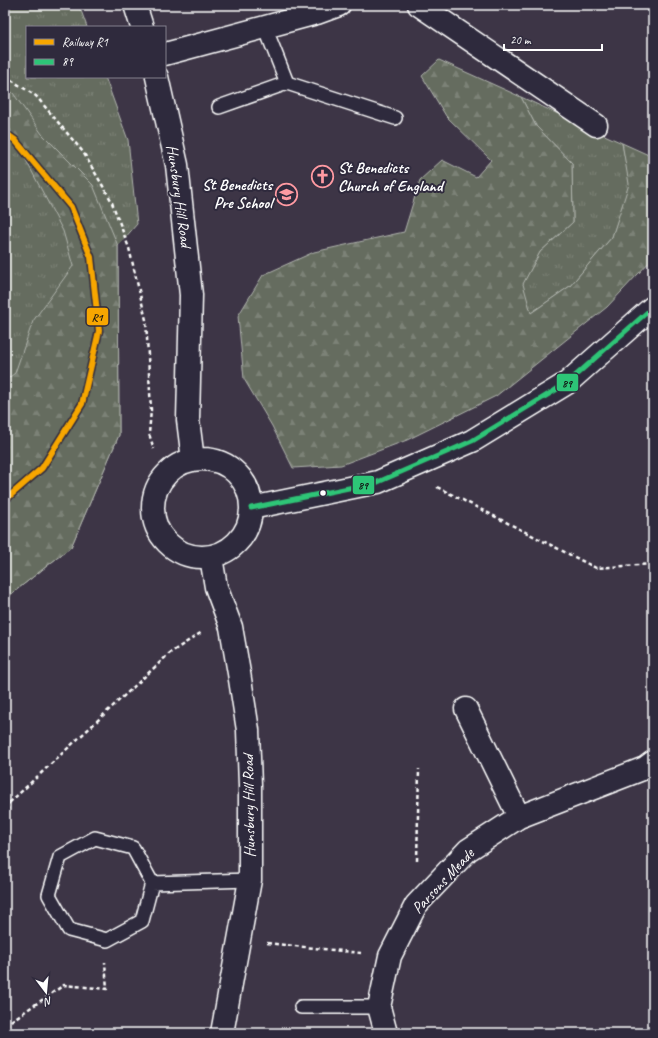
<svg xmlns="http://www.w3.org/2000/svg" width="658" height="1038" viewBox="0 0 658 1038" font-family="Caveat,sans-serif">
  <defs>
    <pattern id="grass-tufts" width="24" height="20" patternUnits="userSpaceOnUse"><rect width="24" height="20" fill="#656c5f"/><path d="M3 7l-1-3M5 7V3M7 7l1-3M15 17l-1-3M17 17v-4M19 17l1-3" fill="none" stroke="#7c8277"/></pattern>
    <pattern id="forest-firs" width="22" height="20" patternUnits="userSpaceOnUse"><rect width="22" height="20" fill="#656c5f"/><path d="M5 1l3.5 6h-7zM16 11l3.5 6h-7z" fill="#7c8277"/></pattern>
  </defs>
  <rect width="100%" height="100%" fill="#3d3546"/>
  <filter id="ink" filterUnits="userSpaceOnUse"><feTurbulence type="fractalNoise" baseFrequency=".025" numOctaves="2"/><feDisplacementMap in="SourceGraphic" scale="8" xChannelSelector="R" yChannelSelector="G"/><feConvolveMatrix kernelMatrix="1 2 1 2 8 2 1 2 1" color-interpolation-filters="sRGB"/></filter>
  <g filter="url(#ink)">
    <path fill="url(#grass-tufts)" stroke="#b2b6af" d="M5 5H79L87 27H27V77H105L128 140 137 224 118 246 119 435 71 547 5 599Z
      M521 97 622 143 630 184 612 237 570 286 531 313 522 285 540 252 573 222 572 163 536 126Z"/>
    <path fill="url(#forest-firs)" stroke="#b2b6af" d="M439 60 521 97 536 126 572 163 573 222 540 252 523 284 531 313 570 286 612 237 629 184 622 143 653 157V258L607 307 496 396 407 440 341 465 293 468 272 426 244 379 238 316 263 275 314 252 404 232 420 180 442 160 476 177 491 160 446 116 422 76Z
      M5 88 13 93 42 134 93 185 118 246 119 435 71 547 5 599V381L15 373 33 321 73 266 63 231 7 124 5 122Z"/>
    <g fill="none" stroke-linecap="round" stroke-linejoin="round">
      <defs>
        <path id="service" d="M265 27 287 83 395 118
          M219 107 287 83
          M95 838 133 848 152 883 142 921 107 940 69 930 49 895 60 857Z
          M152 883 250 880
          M301 1007H379"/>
        <path id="minor" d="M419 5 596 125
          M165 54 317 13 339 5
          M466 709 519 817
          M386 1033 379 1007 390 956 416 905 468 850 519 817 645 768 653 762"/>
        <path id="tertiary" d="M135 5 142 27
          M157 77 177 165 191 295 188 420 193 460
          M153 508a49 49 0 1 1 98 0a49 49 0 1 1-98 0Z
          M251 508 378 482 472 441 567 383 653 307
          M211 557 216 587 231 627 239 673 248 730 250 786V880L222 1033"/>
      </defs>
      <use href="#service" stroke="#fff" stroke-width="16"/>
      <use href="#minor" stroke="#fff" stroke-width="25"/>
      <use href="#tertiary" stroke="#fff" stroke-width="25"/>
      <path stroke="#fff" stroke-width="2.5" stroke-dasharray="4 3" stroke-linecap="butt" d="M5 76 36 96 83 152 111 200 129 248 146 320 151 410 149 434 154 449
        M437 487 596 568 653 564
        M5 798 9 803 170 653 202 632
        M5 825 9 803
        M417 861 419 769
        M267 943 361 953
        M5 1025 64 985 107 989 105 962"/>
      <use href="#service" stroke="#2f2a3d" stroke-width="13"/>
      <use href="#minor" stroke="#2f2a3d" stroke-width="22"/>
      <use href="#tertiary" stroke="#2f2a3d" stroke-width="22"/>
      <defs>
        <path id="bus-1" d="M251 508 378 482 472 441 567 383 653 307"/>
      </defs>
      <use href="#bus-1" stroke="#2f2a3d" stroke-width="8"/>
      <use href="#bus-1" stroke="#2dc577" stroke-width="5"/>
      <defs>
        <path id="rail-1" d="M5 133 15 140 71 207 91 257 99 331 82 404 42 468 5 500"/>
      </defs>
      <use href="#rail-1" stroke="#2f2a3d" stroke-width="9"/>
      <use href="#rail-1" stroke="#f7a600" stroke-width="6"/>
    </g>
  </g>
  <defs>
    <symbol id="church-ring" viewBox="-11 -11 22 22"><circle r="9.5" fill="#2f2a3d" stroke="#ff9aa2" stroke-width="1.5"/><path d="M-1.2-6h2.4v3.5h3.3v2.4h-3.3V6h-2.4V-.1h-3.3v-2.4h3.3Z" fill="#ff9aa2"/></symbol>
    <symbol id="school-ring" viewBox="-11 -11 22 22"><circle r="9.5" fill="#2f2a3d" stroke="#ff9aa2" stroke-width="1.5"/><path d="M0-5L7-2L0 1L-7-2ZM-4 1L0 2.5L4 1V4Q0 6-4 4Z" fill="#ff9aa2"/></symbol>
  </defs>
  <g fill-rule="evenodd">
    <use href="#church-ring" x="310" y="164" width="25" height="25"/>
    <use href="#school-ring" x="274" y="182" width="25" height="25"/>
  </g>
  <circle fill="#fff" stroke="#2f2a3d" stroke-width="1.5" cx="323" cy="493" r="3.5"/>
  <g text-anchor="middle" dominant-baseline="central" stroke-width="4" stroke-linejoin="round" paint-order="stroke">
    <g font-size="16" font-weight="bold" fill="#fff" stroke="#2f2a3d" text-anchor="start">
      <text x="338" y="168">St Benedicts<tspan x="338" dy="18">Church of England</tspan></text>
      <text x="272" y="185" text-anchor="end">St Benedicts<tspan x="272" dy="18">Pre School</tspan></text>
    </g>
    <g font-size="16" fill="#fff" stroke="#2f2a3d">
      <text transform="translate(179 196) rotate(82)">Hunsbury Hill Road</text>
      <text transform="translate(249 806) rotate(-91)">Hunsbury Hill Road</text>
      <text transform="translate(443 881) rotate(-47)">Parsons Meade</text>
    </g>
  </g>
  <g stroke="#2f2a3d" stroke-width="1.5">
    <rect x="86" y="307" width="23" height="19" rx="4" fill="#f7a600"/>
    <rect x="556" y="373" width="23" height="19" rx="4" fill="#2dc577"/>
    <rect x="352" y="475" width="23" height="20" rx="4" fill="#2dc577"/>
  </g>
  <g font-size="11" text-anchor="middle" font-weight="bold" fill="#111">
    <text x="97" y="321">R1</text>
    <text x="567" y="387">89</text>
    <text x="363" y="489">89</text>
  </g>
  <rect width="658" height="1038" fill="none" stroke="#2f2a3d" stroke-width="20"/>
  <rect x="10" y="10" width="638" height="1018" fill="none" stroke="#fff" stroke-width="1.5" filter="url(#ink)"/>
  <rect x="26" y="26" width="140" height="52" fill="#2f2a3d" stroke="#827f8b"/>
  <rect x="34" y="39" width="20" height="6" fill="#f7a600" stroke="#827f8b"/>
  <text x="62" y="46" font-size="12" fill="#ffffff">Railway R1</text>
  <rect x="34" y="59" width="20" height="6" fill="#2dc577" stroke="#827f8b"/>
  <text x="62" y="66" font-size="12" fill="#ffffff">89</text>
  <g transform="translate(46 992) rotate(164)" stroke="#2f2a3d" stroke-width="3" paint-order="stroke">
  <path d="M0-3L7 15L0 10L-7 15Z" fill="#ffffff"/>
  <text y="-6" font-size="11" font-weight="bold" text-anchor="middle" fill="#ffffff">N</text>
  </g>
  <path d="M504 44v6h98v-6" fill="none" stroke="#ffffff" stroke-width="2"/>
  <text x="510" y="44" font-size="12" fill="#ffffff" stroke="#2f2a3d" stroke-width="3" paint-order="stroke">20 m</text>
</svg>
